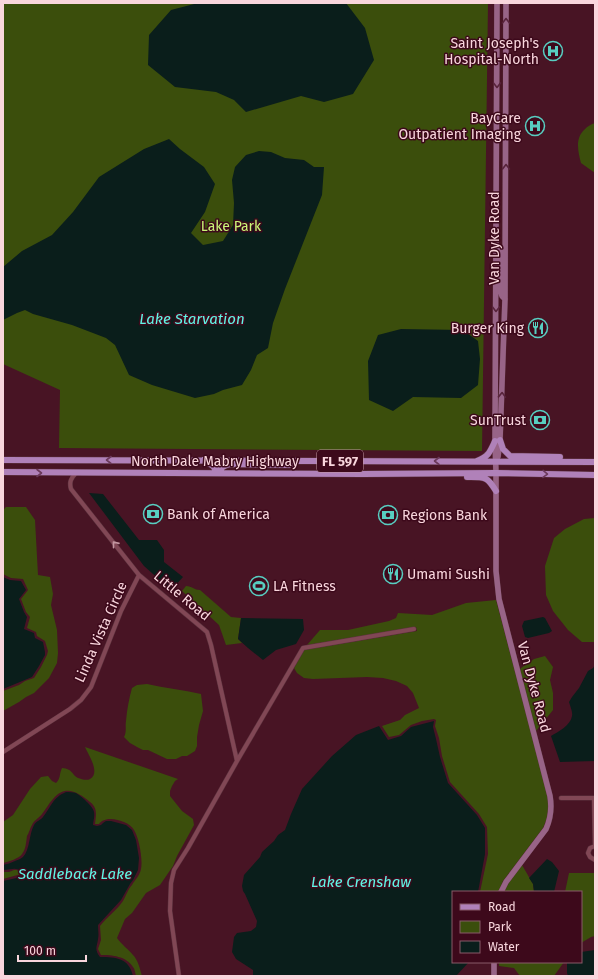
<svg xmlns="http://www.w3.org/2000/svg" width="598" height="979" viewBox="0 0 598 979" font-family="'Fira Sans',sans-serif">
  <rect width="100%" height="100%" fill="#481424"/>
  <path fill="#3b4e0c" d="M3 3H488L482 451 59 448 60 390 3 364Z
    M595 123V173L581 163C578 151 575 139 584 130 588 126 591 124 595 123Z
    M6 507H26L35 520 38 575 50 577 53 594 51 605 57 630 58 653 57 663 49 678 34 693 26 697 19 702 3 711V691L19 685 25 681 34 678 41 667 47 655 48 651 45 641 37 636 36 632 27 628 30 617 26 612 21 599 28 590 23 579 11 578 3 574V510Z
    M595 518V642H582L568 630 553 611 546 595 545 566 554 538 565 529 584 519Z
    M186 586C192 586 194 590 200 590L231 617 241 618 238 639 242 643 226 645 219 625 182 591Z
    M496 600 548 796C549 808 549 816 543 828L503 881 499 892H480L488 854 487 827 479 814 450 782 442 756 439 738 435 726 436 720 434 719 422 721 411 725 399 735 389 737 382 726 400 720 405 715 419 708 413 693 407 686 396 681 383 678 367 677 313 679 304 678 297 673 294 668 304 650 417 631 416 627 307 645 320 630H348L389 621 396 618 398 613 432 615 466 603Z
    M545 656 553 667 550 680 553 693V710L536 731 520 670 521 668 534 659Z
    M147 684C165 688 183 690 201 694L203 711 199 725 197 737V746L195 751 187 756H182L176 759H167L148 750H143L137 747 130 743 124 737C127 732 125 726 126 721 127 709 129 699 132 688L137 685Z
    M85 747 178 779 175 781 172 786 170 791V796L182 811 193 819 194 825 177 856 173 866 160 885 146 893 132 913 125 919 117 938C122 945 128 949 133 955 138 960 140 969 142 976H136C135 973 135 969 133 967 126 956 112 955 101 955L98 949 101 940 100 926C107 917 117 910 123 901 126 896 128 889 132 885 135 880 140 875 141 869 143 859 139 838 134 830 129 821 106 814 99 824H95C96 815 98 808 90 802 78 792 65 784 53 799 49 803 46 809 42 814 39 818 34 820 32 825 30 828 29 833 27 836 26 842 26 849 22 854 20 858 8 862 3 863V822L13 815 30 789 41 777 48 776 52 781 56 783C61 778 59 774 62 768 73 769 71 774 78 778 81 779 87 781 90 779 101 773 88 754 85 747Z
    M522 865 533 884 534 892H504L508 883Z
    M14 870H17L21 874 3 879V872H9Z
    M569 873H595V936L591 937 581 943V892H565Z
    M499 962H564L554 976H520L514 968 499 966Z"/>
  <path fill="#0a1e1b" d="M198 3H346L365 28 374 60 353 94 324 102 301 96 246 112 234 100 216 92 175 87 148 65 149 35 171 10Z
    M169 139 180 149 204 167 215 184 205 212 191 233 203 245 223 241 233 225 234 203 232 180 235 167 246 155 259 151 271 152 285 158 304 160 314 167H324L322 195 285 289 273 323 268 348 257 355 251 370 242 385 223 390 214 394 195 398 152 385 129 375 115 345 106 338 72 325 33 314 25 310 17 313 3 320V267L22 251 52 235 73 212 99 177 144 149Z
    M401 329 463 330 478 341 480 359 478 385 461 398 413 397 393 411 369 400 368 361 378 335Z
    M89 493 103 494 139 540H157L164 550V562L183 577 171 590 144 566Z
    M3 577 10 580 21 581 26 590 19 599 24 612 27 617 24 629 34 633 35 638 43 642 45 652V655L39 666 32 677 3 689Z
    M543 617 545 618 552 631 549 633 528 638 525 637 522 626 524 621Z
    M241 618 303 619 304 630 296 644 276 650 263 660 248 648 238 639Z
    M595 665V761L560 762 551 736C558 732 571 725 572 716 573 712 570 706 569 702L572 697 579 688 588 671 593 668Z
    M434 721 433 727 436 739 440 757 448 783 477 815 485 828V854L478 892H453V962H469L456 976H253V970L236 959 232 952 234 937 237 933 251 931 256 927 257 921 245 894 243 891 242 886 244 875 260 857 262 852 274 841 278 835 285 830 291 814 302 789 332 756 356 735 379 726 388 740 401 736 411 727Z
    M66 792C69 792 73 792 76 793 81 796 93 806 94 812 95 817 93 821 93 825L97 826 101 825 103 823 106 821H111L126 825 132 830 136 840 139 858 138 870 133 880 130 884 121 900 98 925C98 930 99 934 98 939 97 947 94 949 100 957 116 957 129 958 133 976H6L3 972V881L21 877 23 875V873C15 866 13 870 3 870V865C7 864 11 863 15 861 17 860 21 859 23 857 30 850 29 834 34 825 36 821 41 820 43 817 52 806 52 798 66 792Z
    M547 859 552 862 559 871 554 892H534L533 884 529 878Z
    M595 950V972L593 976H568L567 973V963L568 962H581V952Z"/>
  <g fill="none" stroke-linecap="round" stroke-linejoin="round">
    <defs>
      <path id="street" d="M76 473C71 478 69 482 71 489L139 575 207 632 211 645 237 761 188 848 174 870 171 883 170 911 179 976
        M3 752 70 709 81 700 91 687 121 611 139 575
        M237 761 303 648 414 629
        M561 798H595
        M594 798 595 846
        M595 846 590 848 588 853 590 857 595 860"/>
      <path id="secondary" d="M497 3 495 441 496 473V571L499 599 550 796C552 808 551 818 546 829L506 882 501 892
        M500 250 501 293 502 296 505 299
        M498 457 500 440 505 299 506 3
        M494 976V962"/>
      <path id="primary" d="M500 440 503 449 510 456 560 457
        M3 460 595 462
        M204 460 213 466 218 473
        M477 461C489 456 490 452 495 441
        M3 472 363 474 496 473 595 475
        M218 473C220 468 225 465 230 464L289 465 296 462
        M467 477C485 477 487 476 496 491"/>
    </defs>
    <use href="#street" stroke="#5d333f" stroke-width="5"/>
    <use href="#secondary" stroke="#5d333f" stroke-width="6"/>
    <use href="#primary" stroke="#5d333f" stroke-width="7"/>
    <use href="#street" stroke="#814755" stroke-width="4"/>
    <use href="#secondary" stroke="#986487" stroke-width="5.5"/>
    <use href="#primary" stroke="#b081b9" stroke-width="6"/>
  </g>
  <defs><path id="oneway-chevron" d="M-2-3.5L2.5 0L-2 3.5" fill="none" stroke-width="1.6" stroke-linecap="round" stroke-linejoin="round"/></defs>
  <g stroke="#58243b">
    <use href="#oneway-chevron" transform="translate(506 21) rotate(-90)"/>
    <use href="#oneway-chevron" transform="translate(497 85) rotate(90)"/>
    <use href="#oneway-chevron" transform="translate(506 167) rotate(-90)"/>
    <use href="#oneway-chevron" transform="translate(496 309) rotate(91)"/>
    <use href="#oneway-chevron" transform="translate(502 395) rotate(-88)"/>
  </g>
  <g stroke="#6b395a">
    <use href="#oneway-chevron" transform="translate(109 460) rotate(-180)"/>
    <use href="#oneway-chevron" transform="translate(437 461) rotate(-180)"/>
    <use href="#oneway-chevron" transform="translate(39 473)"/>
    <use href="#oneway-chevron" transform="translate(545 474) rotate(1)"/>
  </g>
  <use stroke="#c396a0" href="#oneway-chevron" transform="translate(115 544) rotate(-129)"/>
  <defs>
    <symbol id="hospital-ring" viewBox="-11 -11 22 22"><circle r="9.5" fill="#3d091b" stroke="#58cec1" stroke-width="1.5"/><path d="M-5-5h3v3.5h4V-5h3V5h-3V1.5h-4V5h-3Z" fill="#58cec1"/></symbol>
    <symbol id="restaurant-ring" viewBox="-11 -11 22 22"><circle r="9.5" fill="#3d091b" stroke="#58cec1" stroke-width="1.5"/><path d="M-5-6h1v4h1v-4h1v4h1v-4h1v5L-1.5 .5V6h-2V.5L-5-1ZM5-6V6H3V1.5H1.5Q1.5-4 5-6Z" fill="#58cec1"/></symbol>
    <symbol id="bank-ring" viewBox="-11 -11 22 22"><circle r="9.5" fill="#3d091b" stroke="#58cec1" stroke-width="1.5"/><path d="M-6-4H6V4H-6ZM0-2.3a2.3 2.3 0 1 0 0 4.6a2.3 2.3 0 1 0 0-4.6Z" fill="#58cec1"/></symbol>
    <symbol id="stadium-ring" viewBox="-11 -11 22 22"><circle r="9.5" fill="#3d091b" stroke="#58cec1" stroke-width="1.5"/><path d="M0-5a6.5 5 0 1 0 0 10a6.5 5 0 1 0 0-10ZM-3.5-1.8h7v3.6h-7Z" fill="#58cec1"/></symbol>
  </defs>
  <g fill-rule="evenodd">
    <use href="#hospital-ring" x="542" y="40" width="22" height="22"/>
    <use href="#hospital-ring" x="524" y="115" width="22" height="22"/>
    <use href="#restaurant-ring" x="527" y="317" width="22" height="22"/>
    <use href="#bank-ring" x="529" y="409" width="22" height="22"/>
    <use href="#bank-ring" x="142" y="503" width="22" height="22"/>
    <use href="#bank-ring" x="377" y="504" width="22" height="22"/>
    <use href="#restaurant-ring" x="382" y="563" width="22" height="22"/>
    <use href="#stadium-ring" x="248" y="575" width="22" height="22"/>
  </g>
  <g text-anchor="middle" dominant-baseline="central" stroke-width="3" stroke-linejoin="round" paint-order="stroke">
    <rect fill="#3d091b" stroke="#c198a3" stroke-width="1" x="317" y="450" width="46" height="22" rx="3"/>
    <g font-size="13" font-weight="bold" fill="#f9d6dd">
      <text x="340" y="461">FL 597</text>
    </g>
    <g font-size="14" fill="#f9d6dd" stroke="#3d091b" text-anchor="end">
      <text x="539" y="43">Saint Joseph's<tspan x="539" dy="16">Hospital-North</tspan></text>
      <text x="521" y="118">BayCare<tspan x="521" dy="16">Outpatient Imaging</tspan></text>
      <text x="524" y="328">Burger King</text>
      <text x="526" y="420">SunTrust</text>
      <text x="167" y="514" text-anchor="start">Bank of America</text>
      <text x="402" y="515" text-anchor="start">Regions Bank</text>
      <text x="407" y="574" text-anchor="start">Umami Sushi</text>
      <text x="273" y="586" text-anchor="start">LA Fitness</text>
    </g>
    <g font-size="14" fill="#cbf678" stroke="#3d091b">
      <text x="231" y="226">Lake Park</text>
    </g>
    <g font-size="14" fill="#f9d6dd" stroke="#3d091b">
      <text transform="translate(494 238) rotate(-90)">Van Dyke Road</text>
      <text x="215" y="461">North Dale Mabry Highway</text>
      <text transform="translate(182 596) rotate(40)">Little Road</text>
      <text transform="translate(101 632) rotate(-66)">Linda Vista Circle</text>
      <text transform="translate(534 687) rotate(75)">Van Dyke Road</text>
    </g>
    <g font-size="15" font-style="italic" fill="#60f6e6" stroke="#3d091b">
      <text x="192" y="319">Lake Starvation</text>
      <text x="75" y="874">Saddleback Lake</text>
      <text x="361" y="882">Lake Crenshaw</text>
    </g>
  </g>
  <rect width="598" height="979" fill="none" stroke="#f9d6dd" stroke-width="8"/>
  <rect x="452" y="891" width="130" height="72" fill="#3d091b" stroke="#885b69"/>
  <rect x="460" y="904" width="20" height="6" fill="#b081b9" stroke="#885b69"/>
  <text x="488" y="911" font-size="12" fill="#f9d6dd">Road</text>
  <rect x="460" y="921" width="20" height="12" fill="#3b4e0c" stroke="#885b69"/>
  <text x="488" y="931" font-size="12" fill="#f9d6dd">Park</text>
  <rect x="460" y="941" width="20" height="12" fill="#0a1e1b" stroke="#885b69"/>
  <text x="488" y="951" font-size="12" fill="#f9d6dd">Water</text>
  <path d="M18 955v6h68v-6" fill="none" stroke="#f9d6dd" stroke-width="2"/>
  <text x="24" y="955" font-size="12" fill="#f9d6dd" stroke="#3d091b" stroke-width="3" paint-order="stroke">100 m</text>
</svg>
